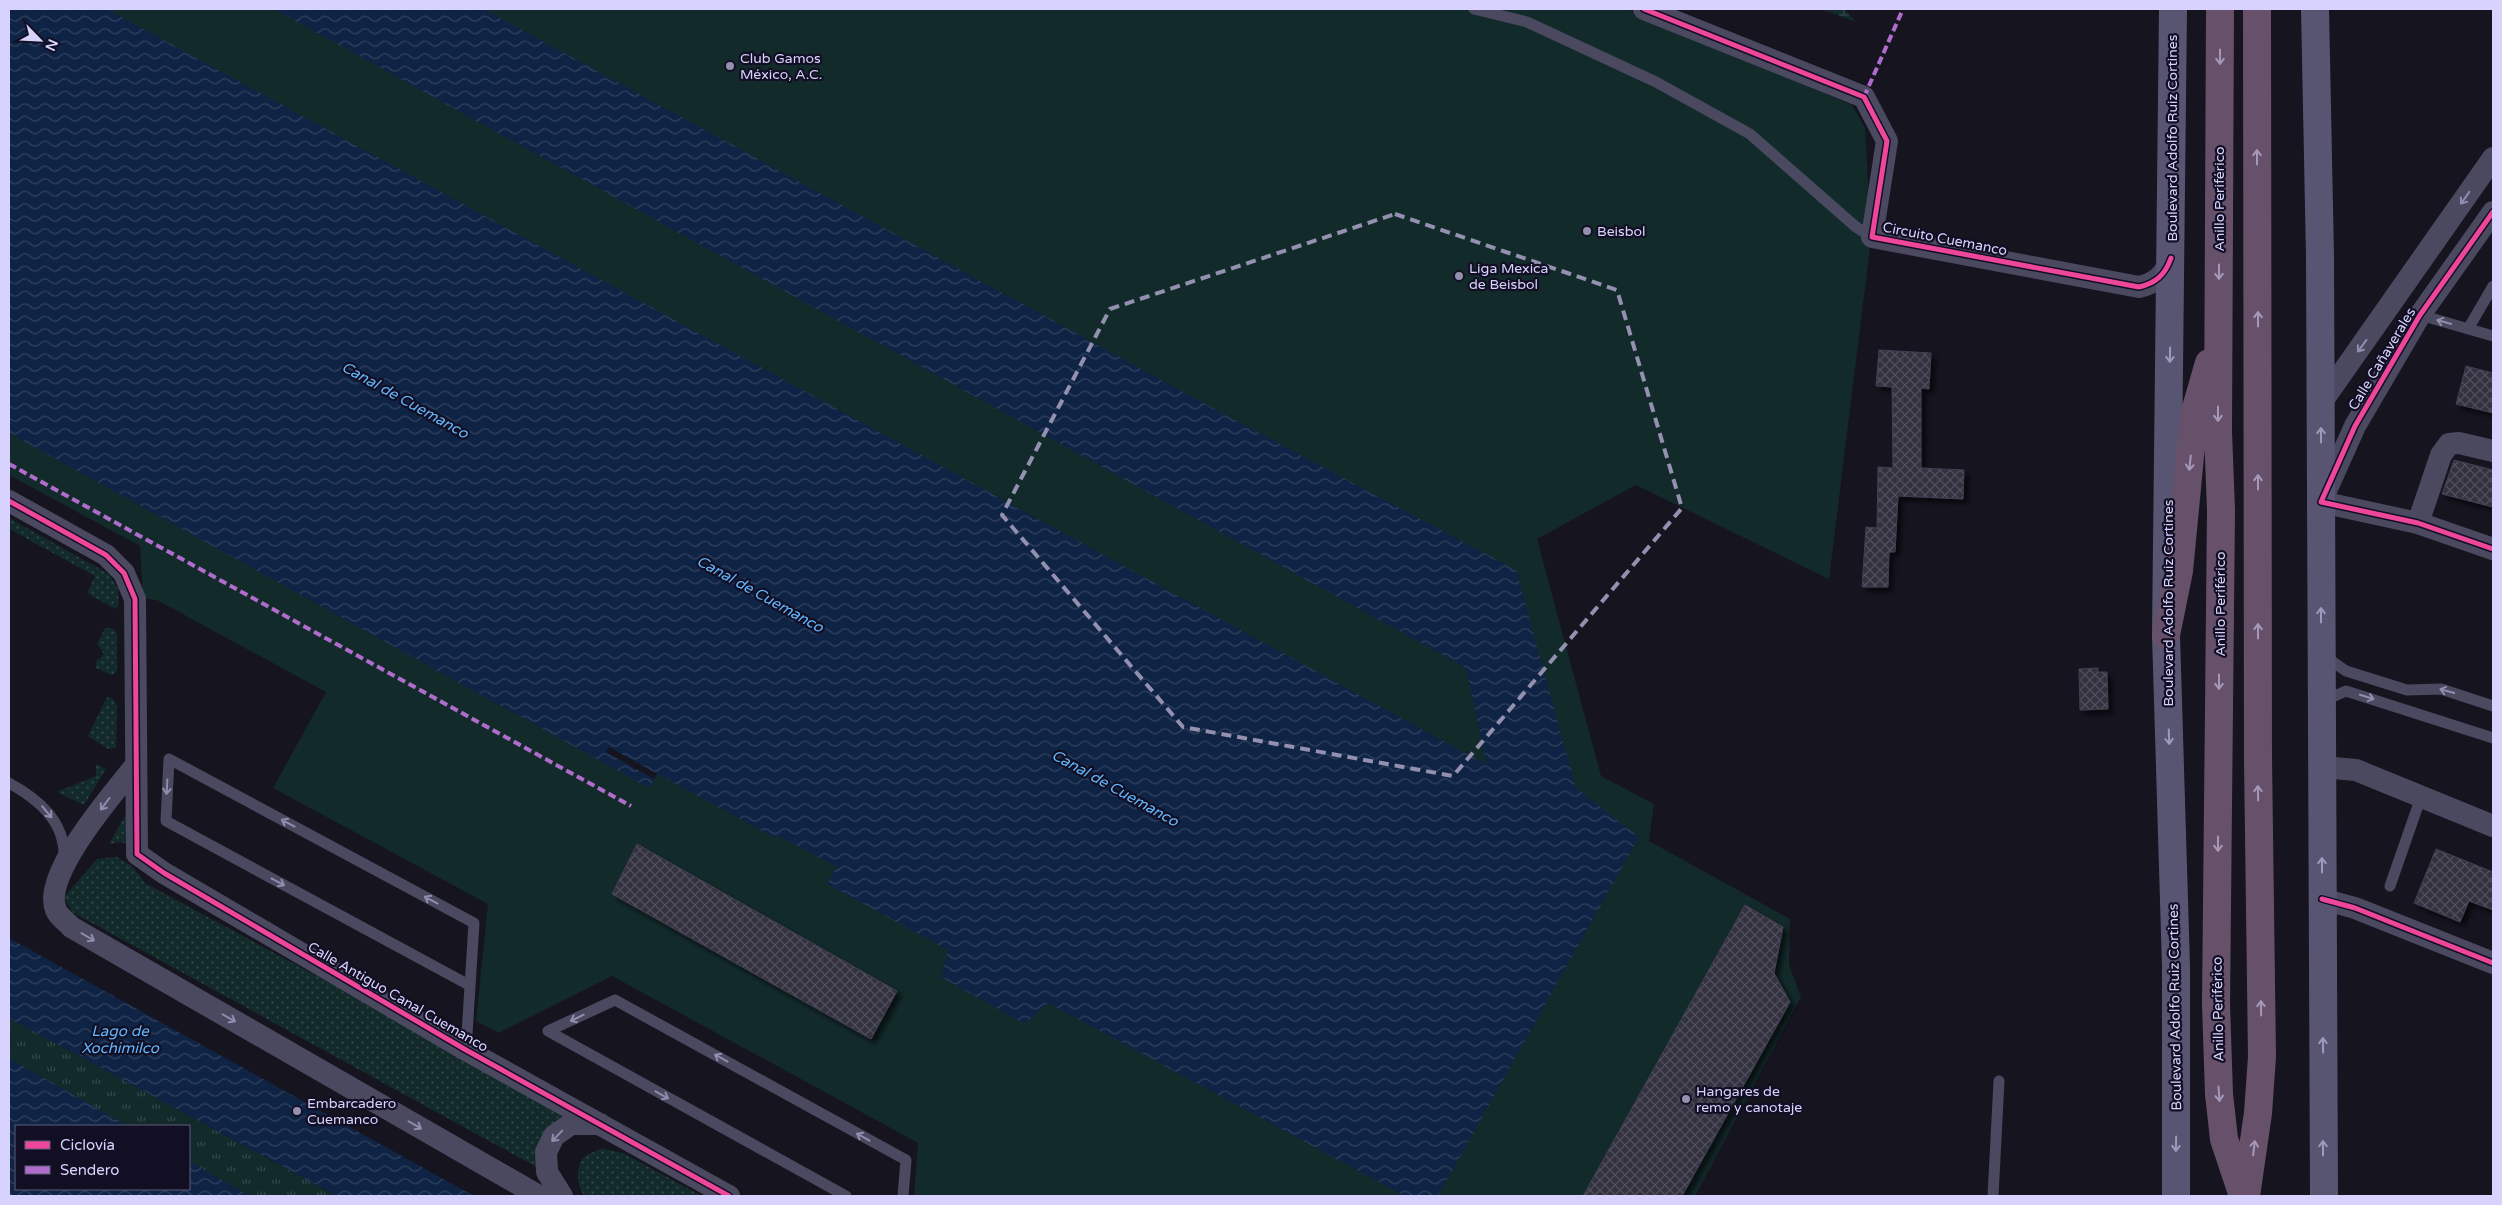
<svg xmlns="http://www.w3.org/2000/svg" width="2502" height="1205" viewBox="0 0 2502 1205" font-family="'Varela Round',sans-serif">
  <defs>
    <pattern id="grass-tufts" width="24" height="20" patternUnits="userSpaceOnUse" patternTransform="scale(1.25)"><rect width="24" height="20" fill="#132a2b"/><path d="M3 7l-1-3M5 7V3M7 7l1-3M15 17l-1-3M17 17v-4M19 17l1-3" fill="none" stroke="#35484b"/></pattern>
    <pattern id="wetland-marsh" width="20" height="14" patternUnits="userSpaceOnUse" patternTransform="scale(1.25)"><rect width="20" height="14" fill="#132a2b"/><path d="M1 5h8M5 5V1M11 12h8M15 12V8" fill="none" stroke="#35484b"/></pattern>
    <pattern id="garden-dots" width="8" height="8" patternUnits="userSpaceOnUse" patternTransform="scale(1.25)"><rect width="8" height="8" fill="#132a2b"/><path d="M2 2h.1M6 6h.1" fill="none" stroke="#35484b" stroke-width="1.8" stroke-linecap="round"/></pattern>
    <pattern id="water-waves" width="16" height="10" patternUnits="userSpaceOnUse" patternTransform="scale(1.25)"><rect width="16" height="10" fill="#0f2344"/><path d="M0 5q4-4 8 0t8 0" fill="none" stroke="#314260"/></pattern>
    <pattern id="building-cross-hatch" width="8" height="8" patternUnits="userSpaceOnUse" patternTransform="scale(1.25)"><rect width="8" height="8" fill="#343241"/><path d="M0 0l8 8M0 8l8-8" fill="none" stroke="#514f5e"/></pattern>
    <filter id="shadow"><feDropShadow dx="4.5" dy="4.5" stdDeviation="2.5" flood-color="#0009"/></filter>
  </defs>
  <rect width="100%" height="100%" fill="#16141f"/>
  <path fill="url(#grass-tufts)" fill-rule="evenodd" d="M9 1018 337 1196H9ZM16 1126H189V1189H16Z"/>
  <path fill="url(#wetland-marsh)" d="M1821 9H1844L1856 22Z"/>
  <path fill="url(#garden-dots)" d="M9 518 109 574 118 589 119 605 115 609 87 593 95 576 9 529Z
    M105 628H112L117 633V672L112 675 96 668V662L104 654 97 644Z
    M107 697 112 698 117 705 116 748 108 749 88 736Z
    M96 764 106 769 84 805 57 792 96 776Z
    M129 809 132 847 122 842 109 844Z
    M117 857 132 866 145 883 574 1115 540 1169 72 912 64 897 97 859Z
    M602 1148 625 1154 702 1196H585C577 1189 575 1167 583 1158 587 1154 596 1151 602 1148Z"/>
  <path fill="#132a2b" d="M9 9H1627L1852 105 1865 128 1871 239 1829 579 1636 485 1537 539 1601 776 1654 804 1649 841 1790 919 1789 965 1801 997 1695 1196H914L918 1143 612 976 499 1033 476 1021 488 904 273 788 326 692 157 600 143 598 140 546 9 475Z"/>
  <path fill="url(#water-waves)" d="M9 9H107L1487 765 1466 668 274 9H484L1218 411 1516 570 1576 788 1639 837 1438 1196H1405L1048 1003 1028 1021 1021 1022 941 977 948 950 827 884 837 867 777 835 775 838 658 774 649 788 9 433Z
    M9 938 474 1196H337L9 1018Z
    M9 1058 128 1126H16V1189H189V1161L250 1196H9Z"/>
  <path fill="#16141f" d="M609 747 657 774 654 779 606 752Z"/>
  <path fill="url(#building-cross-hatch)" stroke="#423e52" filter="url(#shadow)" d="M1879 350 1931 353 1929 389 1921 388V468L1964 470 1963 499 1898 496 1895 552H1889L1888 587H1862L1866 527 1877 528 1878 467 1893 468 1892 387 1876 386Z
    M2466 366 2493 373V413L2456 404Z
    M2454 460 2493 470V507L2442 494Z
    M2098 668V672H2107L2108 709 2080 710 2079 669Z
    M637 844 897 991 871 1039 612 894Z
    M2436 849 2493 872V910L2469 901 2460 922 2414 903Z
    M1745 905 1783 927 1774 973 1790 1002 1682 1196H1583Z"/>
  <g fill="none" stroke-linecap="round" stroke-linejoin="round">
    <path stroke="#4a4960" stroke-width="11" d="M1474 9 1527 22 1656 82 1750 134 1856 227 1872 237
      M2420 315 2493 336
      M2468 329 2493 286
      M2323 655 2346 671 2407 690 2441 689 2493 706
      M2323 701 2346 691 2493 738
      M9 783C38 799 65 821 64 857
      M2390 886 2421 797
      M466 1050 474 923 169 759 166 821 469 985
      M846 1196 548 1031 615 1000 906 1160 903 1196
      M1993 1196 1999 1081"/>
    <path stroke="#4a4960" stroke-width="22" d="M1644 9 1864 97 1887 141 1872 237 2139 287C2156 283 2165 275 2171 258
      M2493 212 2420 315 2355 426 2321 502 2418 523 2493 549
      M2321 403 2493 158
      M9 501 106 555 124 573 135 599 137 854 164 873 466 1050 729 1196
      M2418 523 2441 455 2449 444 2459 443 2493 451
      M135 766C114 793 41 875 56 910 58 916 67 922 71 927L539 1196
      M2322 767 2356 770 2493 826
      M2322 899 2355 908 2493 963
      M562 1196 547 1172 546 1152 554 1136 571 1124H600"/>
    <path stroke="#575572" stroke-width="28" d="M2173 9 2166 635 2176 967V1196
      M2315 9 2320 257 2324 1196"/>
    <path stroke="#67516a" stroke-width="28" d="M2220 9 2218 431 2221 510 2216 1004 2219 1094 2224 1139 2243 1196
      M2166 635 2179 571 2194 415 2209 363
      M2246 1196 2258 1113 2262 1057 2258 759 2257 9"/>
    <path stroke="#b06ccc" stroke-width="4" stroke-dasharray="8 4" stroke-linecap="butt" d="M1864 97 1903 9
      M9 464 631 806"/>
    <defs>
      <path id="cycleway" d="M1644 9 1864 97 1887 141 1872 237 2139 287C2156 283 2165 275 2171 258
        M2493 212 2420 315 2355 426 2321 502 2418 523 2493 549
        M9 501 106 555 124 573 135 599 137 854 164 873 466 1050 729 1196
        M2322 899 2355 908 2493 963"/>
    </defs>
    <use href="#cycleway" stroke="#120f24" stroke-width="8"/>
    <use href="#cycleway" stroke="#ed469a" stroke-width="5"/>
  </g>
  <defs><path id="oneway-shaft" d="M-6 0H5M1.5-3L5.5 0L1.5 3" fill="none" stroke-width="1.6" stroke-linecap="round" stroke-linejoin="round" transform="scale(1.25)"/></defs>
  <g stroke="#a598bb">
    <use href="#oneway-shaft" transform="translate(2220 57) rotate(90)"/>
    <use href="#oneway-shaft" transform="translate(2257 157) rotate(-90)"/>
    <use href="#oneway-shaft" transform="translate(2219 272) rotate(90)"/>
    <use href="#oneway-shaft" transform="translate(2258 319) rotate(-90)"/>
    <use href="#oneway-shaft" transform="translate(2218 414) rotate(90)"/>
    <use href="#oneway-shaft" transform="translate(2190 463) rotate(96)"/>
    <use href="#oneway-shaft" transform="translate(2258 482) rotate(-90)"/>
    <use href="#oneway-shaft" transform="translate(2258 631) rotate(-90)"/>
    <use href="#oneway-shaft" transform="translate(2219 682) rotate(90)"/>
    <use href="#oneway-shaft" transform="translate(2258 793) rotate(-91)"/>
    <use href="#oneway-shaft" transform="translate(2218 844) rotate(90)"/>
    <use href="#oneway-shaft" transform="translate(2261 1008) rotate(-91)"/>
    <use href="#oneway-shaft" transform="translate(2219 1094) rotate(86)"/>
    <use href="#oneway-shaft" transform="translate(2254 1148) rotate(-83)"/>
  </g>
  <g stroke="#908eaf">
    <use href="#oneway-shaft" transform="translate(2465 198) rotate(125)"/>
    <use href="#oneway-shaft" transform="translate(2444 322) rotate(-164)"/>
    <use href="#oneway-shaft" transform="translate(2362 346) rotate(126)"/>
    <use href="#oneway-shaft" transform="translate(2447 691) rotate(-165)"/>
    <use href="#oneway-shaft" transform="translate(2367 697) rotate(17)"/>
    <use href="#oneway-shaft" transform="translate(167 787) rotate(93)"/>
    <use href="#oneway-shaft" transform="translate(105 804) rotate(127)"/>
    <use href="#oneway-shaft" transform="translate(47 812) rotate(50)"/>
    <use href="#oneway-shaft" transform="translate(288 823) rotate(-152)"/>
    <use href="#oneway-shaft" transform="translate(278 882) rotate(28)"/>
    <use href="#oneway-shaft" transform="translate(431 900) rotate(-152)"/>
    <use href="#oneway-shaft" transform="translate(88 937) rotate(30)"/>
    <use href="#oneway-shaft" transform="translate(229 1018) rotate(30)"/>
    <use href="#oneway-shaft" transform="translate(577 1018) rotate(154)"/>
    <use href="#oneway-shaft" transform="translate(721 1058) rotate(-151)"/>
    <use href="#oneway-shaft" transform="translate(662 1095) rotate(29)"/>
    <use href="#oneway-shaft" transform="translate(415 1125) rotate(30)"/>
    <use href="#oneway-shaft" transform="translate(557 1136) rotate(134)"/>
    <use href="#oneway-shaft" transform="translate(863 1137) rotate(-151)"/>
  </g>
  <g stroke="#9d9abf">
    <use href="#oneway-shaft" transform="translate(2170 355) rotate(91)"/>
    <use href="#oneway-shaft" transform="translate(2321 435) rotate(-90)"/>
    <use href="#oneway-shaft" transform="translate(2321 615) rotate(-90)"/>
    <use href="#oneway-shaft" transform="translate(2169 737) rotate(88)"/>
    <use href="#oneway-shaft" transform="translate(2322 865) rotate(-90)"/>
    <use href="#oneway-shaft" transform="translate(2323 1045) rotate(-91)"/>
    <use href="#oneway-shaft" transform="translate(2176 1144) rotate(91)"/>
    <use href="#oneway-shaft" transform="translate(2323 1148) rotate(-90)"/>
  </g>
  <path fill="none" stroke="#9390b0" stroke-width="4" stroke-dasharray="10 6" stroke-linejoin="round" d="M1395 214 1617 290 1682 508 1453 776 1183 727 1002 515 1110 309Z"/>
  <g fill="#9390b0" stroke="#120f24" stroke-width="2">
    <circle cx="730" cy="66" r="5"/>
    <circle cx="1587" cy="231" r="5"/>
    <circle cx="1459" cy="276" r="5"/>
    <circle cx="1686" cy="1099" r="5"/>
    <circle cx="297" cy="1111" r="5"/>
  </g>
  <g text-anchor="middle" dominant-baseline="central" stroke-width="4.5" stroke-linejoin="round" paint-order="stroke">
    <g font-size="14" fill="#d7d3fe" stroke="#120f24" text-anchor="start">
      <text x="740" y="58">Club Gamos<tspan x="740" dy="16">México, A.C.</tspan></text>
      <text x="1597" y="231">Beisbol</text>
      <text x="1469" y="268">Liga Mexica<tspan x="1469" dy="16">de Beisbol</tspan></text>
      <text x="1696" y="1091">Hangares de<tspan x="1696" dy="16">remo y canotaje</tspan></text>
      <text x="307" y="1103">Embarcadero<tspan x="307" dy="16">Cuemanco</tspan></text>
    </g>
    <g font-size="14" fill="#d7d3fe" stroke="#120f24">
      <text transform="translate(2172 138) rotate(-90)">Boulevard Adolfo Ruiz Cortines</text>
      <text transform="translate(2219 199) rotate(-90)">Anillo Periférico</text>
      <text transform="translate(1945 239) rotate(11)">Circuito Cuemanco</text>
      <text transform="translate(2382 359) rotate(-59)">Calle Cañaverales</text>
      <text transform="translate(2168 603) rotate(-90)">Boulevard Adolfo Ruiz Cortines</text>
      <text transform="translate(2220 604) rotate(-90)">Anillo Periférico</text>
      <text transform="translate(398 997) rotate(30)">Calle Antiguo Canal Cuemanco</text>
      <text transform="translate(2175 1007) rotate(-91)">Boulevard Adolfo Ruiz Cortines</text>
      <text transform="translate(2218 1009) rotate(-91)">Anillo Periférico</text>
    </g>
    <g font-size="15" font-style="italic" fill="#62b6fc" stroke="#120f24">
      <text transform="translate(405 400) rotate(29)">Canal de Cuemanco</text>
      <text transform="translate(760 594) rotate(29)">Canal de Cuemanco</text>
      <text transform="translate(1115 788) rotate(29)">Canal de Cuemanco</text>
      <text x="120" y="1031">Lago de<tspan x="120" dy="17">Xochimilco</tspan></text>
    </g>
  </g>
  <rect width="2502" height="1205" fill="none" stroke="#d7d3fe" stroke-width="20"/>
  <rect x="15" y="1125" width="175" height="65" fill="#120f24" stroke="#615d7b"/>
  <rect x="25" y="1141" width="25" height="8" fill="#ed469a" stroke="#615d7b"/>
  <text x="60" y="1150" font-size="15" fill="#d7d3fe">Ciclovía</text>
  <rect x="25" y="1166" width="25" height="8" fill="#b06ccc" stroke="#615d7b"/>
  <text x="60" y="1175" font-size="15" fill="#d7d3fe">Sendero</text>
  <g transform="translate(40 40) rotate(114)" stroke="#120f24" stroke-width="4" paint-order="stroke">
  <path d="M0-4L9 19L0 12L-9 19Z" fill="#d7d3fe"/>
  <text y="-8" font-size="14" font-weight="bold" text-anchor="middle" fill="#d7d3fe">N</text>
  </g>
</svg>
